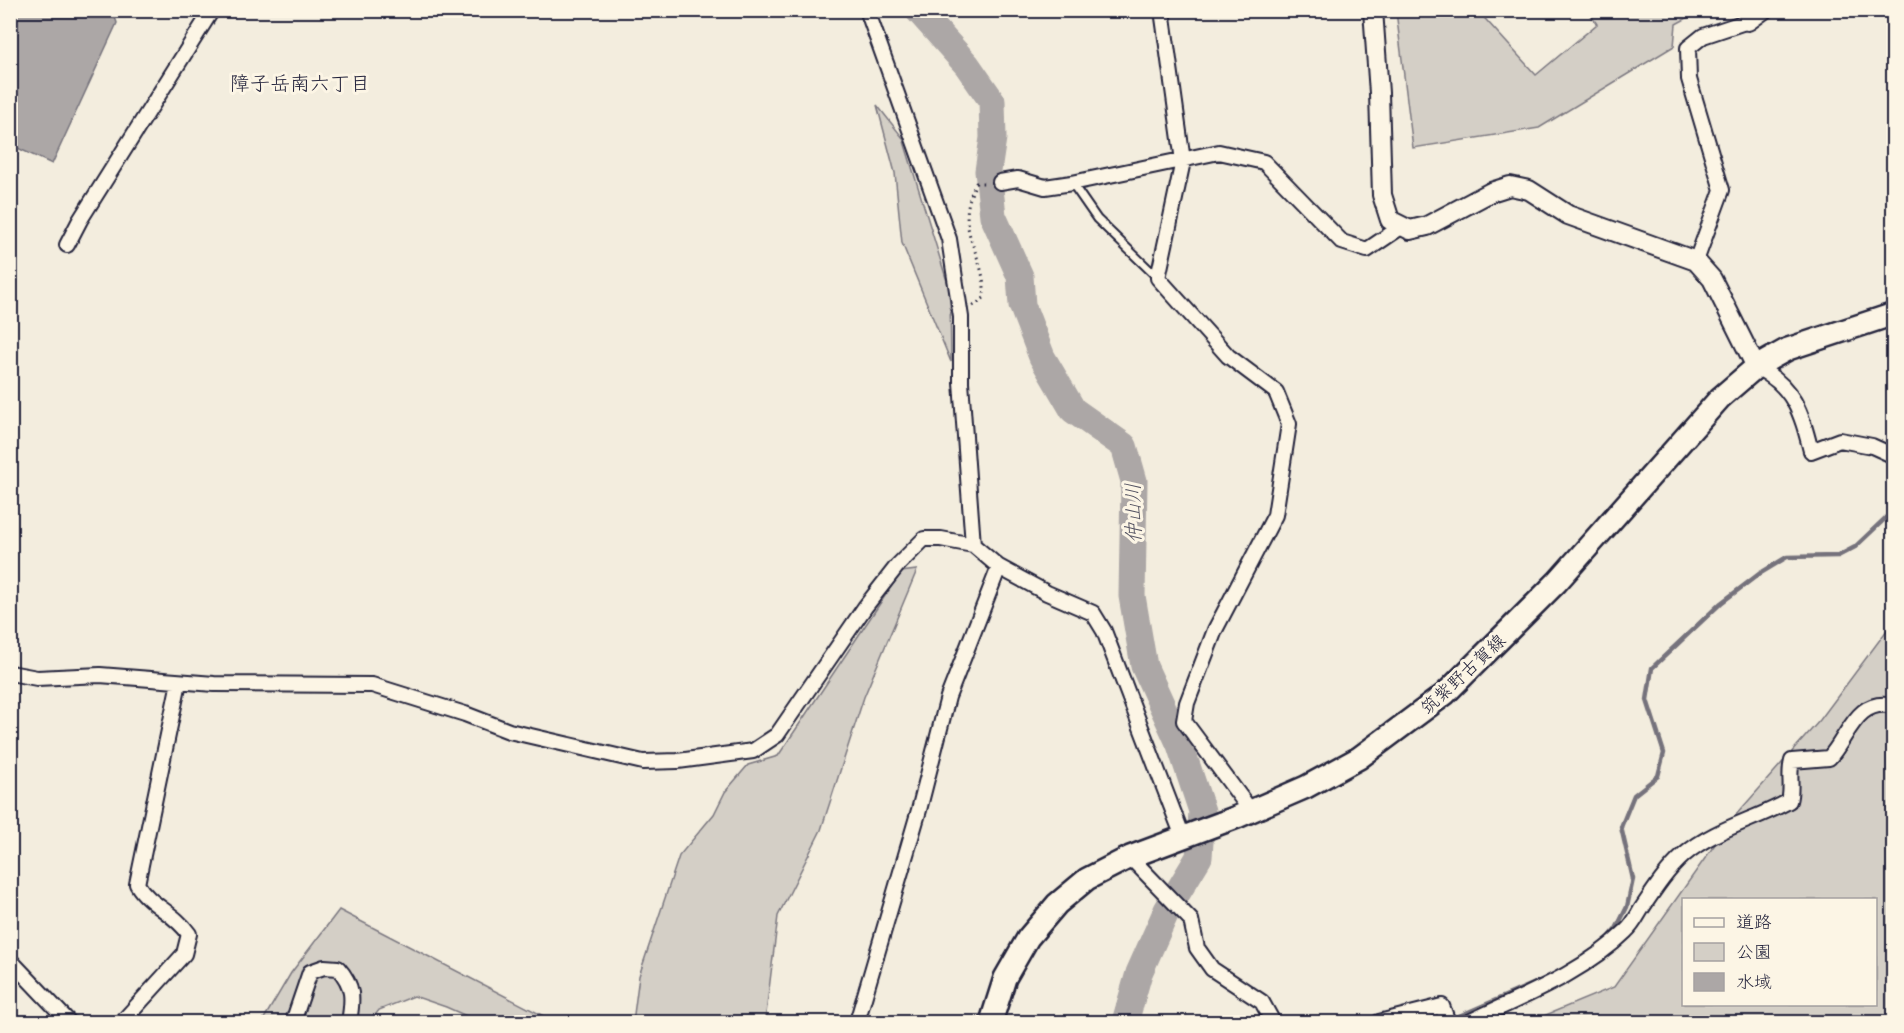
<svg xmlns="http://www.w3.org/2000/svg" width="1904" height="1033" viewBox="0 0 1904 1033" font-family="'Playpen Sans','Klee One',sans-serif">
  <rect width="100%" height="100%" fill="#f3edde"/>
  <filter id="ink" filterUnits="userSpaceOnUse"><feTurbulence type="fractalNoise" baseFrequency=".0167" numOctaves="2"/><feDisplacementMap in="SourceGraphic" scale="12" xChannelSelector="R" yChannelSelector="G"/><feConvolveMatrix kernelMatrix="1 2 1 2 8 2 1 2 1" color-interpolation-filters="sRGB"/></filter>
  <g filter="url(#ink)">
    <path fill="#d4cfc6" stroke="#7b7880" stroke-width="1.5" fill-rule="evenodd" d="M1396 11H1478L1536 75 1597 24 1588 11H1700L1676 24 1674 46 1539 128 1413 148Z
      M877 105 903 138 950 291 951 362 902 243 895 173Z
      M917 570 864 697 821 830 778 916 765 1022H633L639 976 679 856 714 814 725 792 748 765 778 756 901 572Z
      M1893 622V1022H1529L1614 987 1735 816 1820 720ZM1684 900H1876V1004H1684Z
      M339 910 555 1022H480L446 1007 414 996 379 1010 370 1022H262L291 973Z"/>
    <path fill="#aca7a6" stroke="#75727b" stroke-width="1.5" d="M11 10 113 11 117 23 52 164 11 145Z"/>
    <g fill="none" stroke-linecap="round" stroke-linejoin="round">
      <path stroke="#75727b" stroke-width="4.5" d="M1606 941 1616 929 1627 907 1633 879 1621 827 1634 795 1658 776 1664 753 1647 700 1652 668 1721 603 1759 574 1787 557 1838 556 1855 547 1894 510
        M1450 1020 1549 977"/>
      <path stroke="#aca7a6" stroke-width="27" d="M918 10 967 65 992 101 993 138 988 171 993 216 1020 276 1022 305 1042 357 1073 410 1124 446 1134 481 1132 596 1144 666 1180 745 1202 811 1199 857 1167 910 1139 973 1125 1022"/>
      <defs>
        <path id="lane" d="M1072 183 1097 219 1158 278"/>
        <path id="street" d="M867 10 949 239 961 317V382L973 545
          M1162 10 1183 161 1158 278 1228 356 1276 392 1289 424 1275 515 1215 630 1187 703 1184 721 1251 811
          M1000 182 1018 179 1045 187 1072 183 1219 152 1264 162 1342 242 1367 250 1401 227
          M67 245 80 220 212 10
          M1696 261 1722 190 1689 79 1688 48 1703 36 1748 21 1751 13
          M1756 367C1794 386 1801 412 1811 451L1840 440 1872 446 1894 456
          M10 673 37 678 100 675 214 684 372 685 465 714 509 731 643 762 678 761 753 751 777 735 865 607 897 566 924 539H941L973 545 999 567 1047 593 1093 613 1104 631 1183 837
          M1130 857 1191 920 1197 948 1212 969 1262 1002 1273 1022
          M10 960 69 1022
          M122 1022 184 954 189 934C175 913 149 905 137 884L179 682
          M293 1022 310 972 324 967 338 968C354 986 353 999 349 1022
          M857 1022 919 810 948 697 999 567
          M1379 1022 1442 1006 1448 1022
          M1469 1022C1523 996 1582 974 1626 931 1633 925 1637 916 1642 908 1654 890 1667 870 1684 855 1714 829 1755 820 1789 801 1793 787 1788 775 1792 761L1829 758C1849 736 1856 697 1894 706"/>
        <path id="secondary" d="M1373 10 1379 93 1382 195 1390 220 1410 230 1427 226 1491 192 1510 186 1529 190 1568 215 1696 261 1712 279 1756 367
          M1748 21 1763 10"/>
        <path id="primary" d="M991 1022 1005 978 1028 938 1057 904 1087 879 1130 857 1237 817 1306 787 1359 758 1445 694 1557 582 1720 398 1756 367 1788 349 1894 314"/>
      </defs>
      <use href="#lane" stroke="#22223b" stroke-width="11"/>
      <use href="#street" stroke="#22223b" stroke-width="18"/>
      <use href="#secondary" stroke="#22223b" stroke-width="22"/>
      <use href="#primary" stroke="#22223b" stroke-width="26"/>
      <path stroke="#22223b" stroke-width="3" stroke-dasharray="1.5 4.5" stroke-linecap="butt" d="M973 306 984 298C987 252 951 233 976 183H986"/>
      <use href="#lane" stroke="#fcf5e5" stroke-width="7"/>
      <use href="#street" stroke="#fcf5e5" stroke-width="14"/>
      <use href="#secondary" stroke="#fcf5e5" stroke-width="18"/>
      <use href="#primary" stroke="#fcf5e5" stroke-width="21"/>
    </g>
  </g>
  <g text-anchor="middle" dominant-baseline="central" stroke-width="6" stroke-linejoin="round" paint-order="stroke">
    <g font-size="18" fill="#22223b" stroke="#fcf5e5">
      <text transform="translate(1462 673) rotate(-43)">筑紫野古賀線</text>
    </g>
    <g font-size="20" fill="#22223b" stroke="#fcf5e5">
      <text x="300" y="82">障子岳南六丁目</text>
    </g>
    <g font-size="20" font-style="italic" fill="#525160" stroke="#fcf5e5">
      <text transform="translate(1132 513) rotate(-91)">仲山川</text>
    </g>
  </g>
  <rect width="1904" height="1033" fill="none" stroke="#fcf5e5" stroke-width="36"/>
  <rect x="18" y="18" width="1868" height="997" fill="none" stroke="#22223b" stroke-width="2" filter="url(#ink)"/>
  <rect x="1682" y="898" width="195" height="108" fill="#fcf5e5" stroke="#a5a1a1" stroke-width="1.5"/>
  <rect x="1694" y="918" width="30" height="9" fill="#fcf5e5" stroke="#a5a1a1" stroke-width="1.5"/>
  <text x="1736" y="928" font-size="18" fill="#22223b">道路</text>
  <rect x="1694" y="943" width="30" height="18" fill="#d4cfc6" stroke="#a5a1a1" stroke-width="1.5"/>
  <text x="1736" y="958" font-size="18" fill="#22223b">公園</text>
  <rect x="1694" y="973" width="30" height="18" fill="#aca7a6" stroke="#a5a1a1" stroke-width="1.5"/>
  <text x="1736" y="988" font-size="18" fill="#22223b">水域</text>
</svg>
